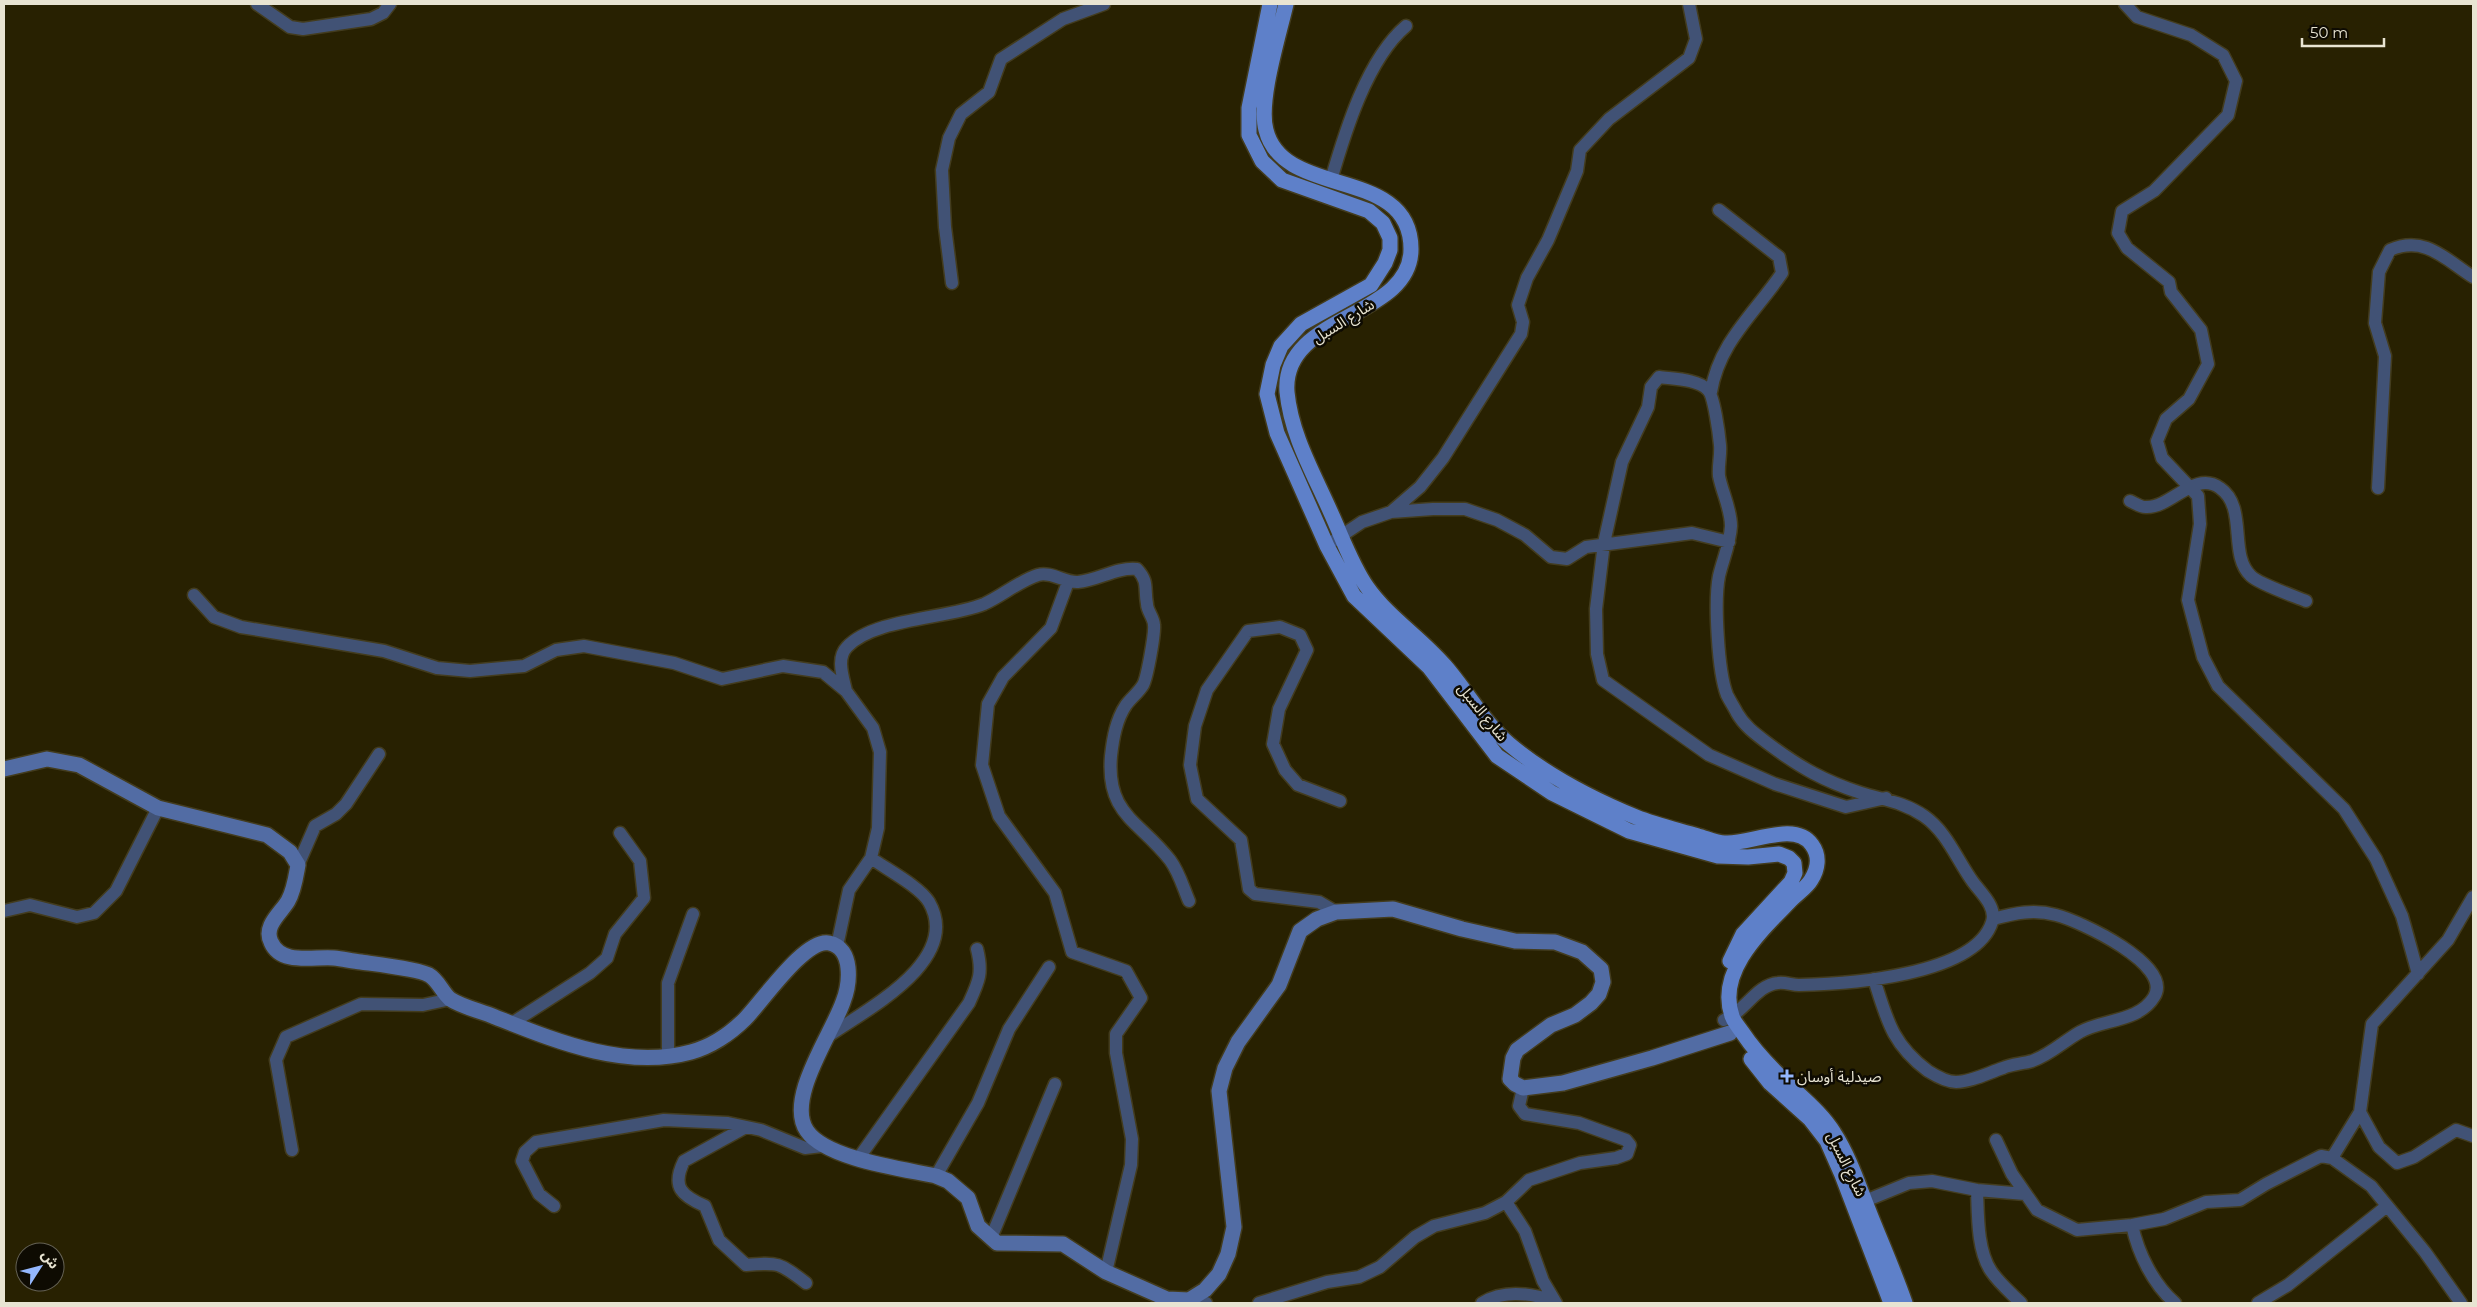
<svg xmlns="http://www.w3.org/2000/svg" width="2477" height="1307" viewBox="0 0 2477 1307" font-family="Montserrat,'Noto Sans Arabic',sans-serif">
  <rect width="100%" height="100%" fill="#282101"/>
  <g fill="none" stroke-linecap="round" stroke-linejoin="round">
    <defs>
      <path id="street" d="M257 4 290 27 303 29 371 19 383 13 390 4
        M2125 4 2137 17 2191 35 2223 55 2236 81 2228 115 2154 191 2122 211 2118 233 2127 248 2169 282 2171 292 2201 330 2208 364 2189 399 2166 419 2157 441 2162 458 2198 496 2200 524 2188 600 2203 657 2218 686 2344 809 2376 859 2402 916 2418 974
        M1331 180C1345 132 1367 59 1406 26
        M952 283 945 227 942 170 949 138 961 114 989 92 1001 59 1063 19 1104 4
        M1711 392C1719 342 1755 313 1782 273L1779 257 1719 210
        M2378 488 2385 356 2375 323 2379 272 2390 250C2425 235 2445 259 2473 277
        M2130 501C2135 503 2141 508 2147 507 2172 507 2195 470 2220 488 2248 507 2228 555 2251 576 2259 584 2294 596 2306 601
        M1391 512 1420 487 1443 458 1521 334 1523 322 1518 305 1527 278 1548 240 1577 171 1580 150 1609 119 1689 58 1696 39 1689 4
        M1335 540 1362 522 1391 512 1433 509H1465L1497 520 1525 535 1551 557 1567 559 1586 547 1692 533 1729 542
        M1068 582 1051 628 1003 677 988 704 982 765 999 816 1055 893 1072 952 1126 971 1141 998 1116 1034V1053L1132 1139 1131 1165 1106 1272
        M194 595 214 617 241 627 384 651 437 668 470 671 524 666 556 650 584 646 674 663 722 679 783 666 823 672 846 691 873 728 880 752 878 828 871 858 849 890 837 946
        M846 691C843 677 836 658 847 647 874 618 947 619 984 604 1002 596 1019 581 1038 575 1051 571 1065 583 1078 582 1099 580 1116 567 1137 569 1149 582 1144 588 1147 604 1147 611 1154 618 1154 625 1155 634 1147 678 1143 685 1139 692 1131 698 1126 705 1116 720 1113 738 1111 756 1106 815 1139 820 1170 860 1179 872 1183 887 1189 901
        M298 865 315 826 336 814 346 804 379 754
        M2473 897 2448 940 2372 1024 2360 1112 2379 1147 2397 1163 2414 1157 2456 1130 2473 1136
        M4 911 30 905 77 917 94 913 116 891 158 808
        M1336 912 1319 902 1255 894 1249 889 1241 840 1197 799 1190 765 1195 726 1207 690 1248 631 1280 627 1300 635 1307 650 1279 709 1273 744 1285 770 1298 785 1340 801
        M1874 979C1887 1020 1892 1044 1928 1071 1936 1076 1946 1082 1956 1082 1971 1082 1988 1073 2003 1068 2012 1064 2022 1064 2032 1061 2050 1055 2064 1041 2080 1032 2103 1019 2139 1022 2154 997 2174 965 2080 921 2056 915 2034 909 2015 913 1993 919
        M1724 1020C1745 1012 1756 985 1778 983 1785 982 1792 985 1799 985 1846 984 1975 976 1992 922 1997 907 1981 893 1973 882 1957 860 1947 832 1924 816 1904 802 1883 800 1861 793 1824 781 1801 768 1770 745 1757 735 1745 727 1737 713 1734 707 1730 701 1727 695 1718 672 1714 601 1719 576 1723 559 1730 544 1731 526 1731 509 1722 492 1719 476 1718 465 1721 455 1720 445 1719 434 1714 396 1708 390 1698 379 1673 379 1659 377L1651 387 1648 407 1622 462 1604 543 1596 609 1597 654 1603 680 1709 755 1775 784 1846 807 1886 798
        M512 1023 590 973 607 958 615 934 644 898 640 861 620 833
        M827 1037C865 1010 963 961 929 902 919 886 886 869 871 858
        M668 1056V983L693 914
        M746 1127 684 1161C671 1187 682 1196 705 1206L719 1240 746 1265C779 1262 780 1263 806 1283
        M1996 1140 2012 1174 2037 1210 2077 1230 2132 1225 2164 1219 2206 1202 2240 1200 2266 1184 2321 1156 2332 1158 2371 1186 2425 1252 2461 1303
        M292 1150 276 1060 286 1037 361 1004 423 1005 451 999
        M2332 1158 2360 1112
        M858 1159 969 1003C979 981 983 973 977 949
        M936 1176 978 1103 1009 1029 1049 967
        M1977 1190C1978 1215 1977 1250 1991 1271 1999 1283 2011 1293 2021 1303
        M1865 1201 1909 1183 1932 1181 1977 1190 2025 1194
        M1506 1202 1525 1231 1543 1281 1556 1303
        M554 1206 539 1194 522 1161 525 1152 536 1142 664 1120 728 1123 761 1130 805 1148 822 1146
        M2132 1225C2138 1253 2153 1284 2175 1303
        M991 1238 1055 1084
        M1189 1300 1206 1303
        M1259 1303 1327 1282 1359 1277 1380 1267 1415 1237 1434 1226 1485 1213 1506 1202 1529 1180 1580 1163 1616 1158 1627 1154 1630 1145 1626 1140 1579 1123 1525 1114 1519 1106 1523 1088
        M1482 1303C1504 1289 1530 1293 1554 1301
        M2258 1303 2288 1285 2387 1206"/>
      <path id="secondary" d="M4 769 47 759 79 765 158 808 267 835 290 852 298 865C296 876 294 891 288 901 281 913 263 926 271 942 281 966 315 956 334 958 343 959 352 961 361 962 375 964 419 969 429 975 438 980 442 992 450 999 462 1007 481 1011 495 1017 556 1041 625 1070 691 1052 710 1047 730 1034 745 1019 762 1002 805 938 829 943 854 948 850 984 843 1002 832 1034 785 1099 807 1131 826 1159 904 1169 936 1176L948 1181 968 1198 978 1226 997 1243 1063 1244 1106 1272 1167 1299 1189 1300 1205 1290 1219 1274 1228 1254 1234 1227 1219 1091 1225 1068 1238 1042 1279 985 1300 931 1317 919 1336 912 1393 909 1462 929 1515 941 1555 942 1582 952 1601 969 1603 982 1599 994 1591 1003 1575 1015 1551 1025 1517 1050 1513 1058 1510 1079 1515 1084 1523 1088 1563 1083 1652 1058 1730 1033"/>
      <path id="primary" d="M1270 4 1249 108V135L1262 161 1282 180 1369 211 1383 223 1390 238V250L1385 263 1371 285 1301 324 1281 346 1273 365 1267 394 1277 433 1327 546 1354 596 1429 667 1497 756 1552 793 1629 831 1718 856 1748 857 1779 854 1789 858 1794 863 1795 873 1791 882 1743 934 1730 961
        M1286 4C1279 35 1258 101 1266 130 1283 200 1411 165 1411 249 1411 319 1281 314 1287 392 1291 435 1314 474 1331 513 1342 537 1352 566 1367 587 1388 617 1421 638 1445 666 1466 690 1485 724 1509 744 1546 775 1592 799 1636 817 1656 825 1678 830 1698 836 1706 838 1716 843 1725 843 1749 845 1795 820 1812 845 1820 856 1818 869 1811 880 1807 887 1798 893 1792 899 1764 928 1716 970 1732 1016 1732 1019 1740 1029 1742 1032 1754 1050 1768 1065 1784 1080 1801 1097 1821 1112 1834 1133 1849 1156 1858 1184 1868 1209 1880 1240 1894 1271 1905 1303
        M1751 1059 1770 1083 1810 1119 1827 1141 1842 1175 1891 1303"/>
    </defs>
    <use href="#street" stroke="#433c1e" stroke-width="15"/>
    <use href="#secondary" stroke="#433c1e" stroke-width="18"/>
    <use href="#primary" stroke="#433c1e" stroke-width="18"/>
    <use href="#street" stroke="#415275" stroke-width="12"/>
    <use href="#secondary" stroke="#526ca4" stroke-width="15"/>
    <use href="#primary" stroke="#5e80c9" stroke-width="15"/>
  </g>
  <path fill="#94b7fd" stroke="#0e0b02" stroke-width="2" d="M1784.5 1068.5h5v5h5v5h-5v5h-5v-5h-5v-5h5z"/>
  <g text-anchor="middle" dominant-baseline="central" stroke-width="5" stroke-linejoin="round" paint-order="stroke">
    <g font-size="15" fill="#e8e4d2" stroke="#0e0b02">
      <text transform="translate(1343 321) rotate(-32)">شارع السبل</text>
      <text transform="translate(1483 712) rotate(51)">شارع السبل</text>
      <text transform="translate(1847 1164) rotate(64)">شارع السبل</text>
    </g>
    <g font-size="15" fill="#e8e4d2" stroke="#0e0b02" text-anchor="start">
      <text x="1797" y="1076">صيدلية أوسان</text>
    </g>
  </g>
  <rect width="2477" height="1307" fill="none" stroke="#e8e4d2" stroke-width="10"/>
  <g transform="translate(40 1267) rotate(54)"><circle r="24" fill="#0e0b02" stroke="#656255"/>
  <path d="M0-4L9 19L0 12L-9 19Z" fill="#94b7fd"/>
  <text y="-8" font-size="14" font-weight="bold" text-anchor="middle" fill="#e8e4d2">ش</text>
  </g>
  <path d="M2302 38v8h82v-8" fill="none" stroke="#e8e4d2" stroke-width="2.5"/>
  <text x="2310" y="38" font-size="15" fill="#e8e4d2" stroke="#0e0b02" stroke-width="4" paint-order="stroke">50 m</text>
</svg>
